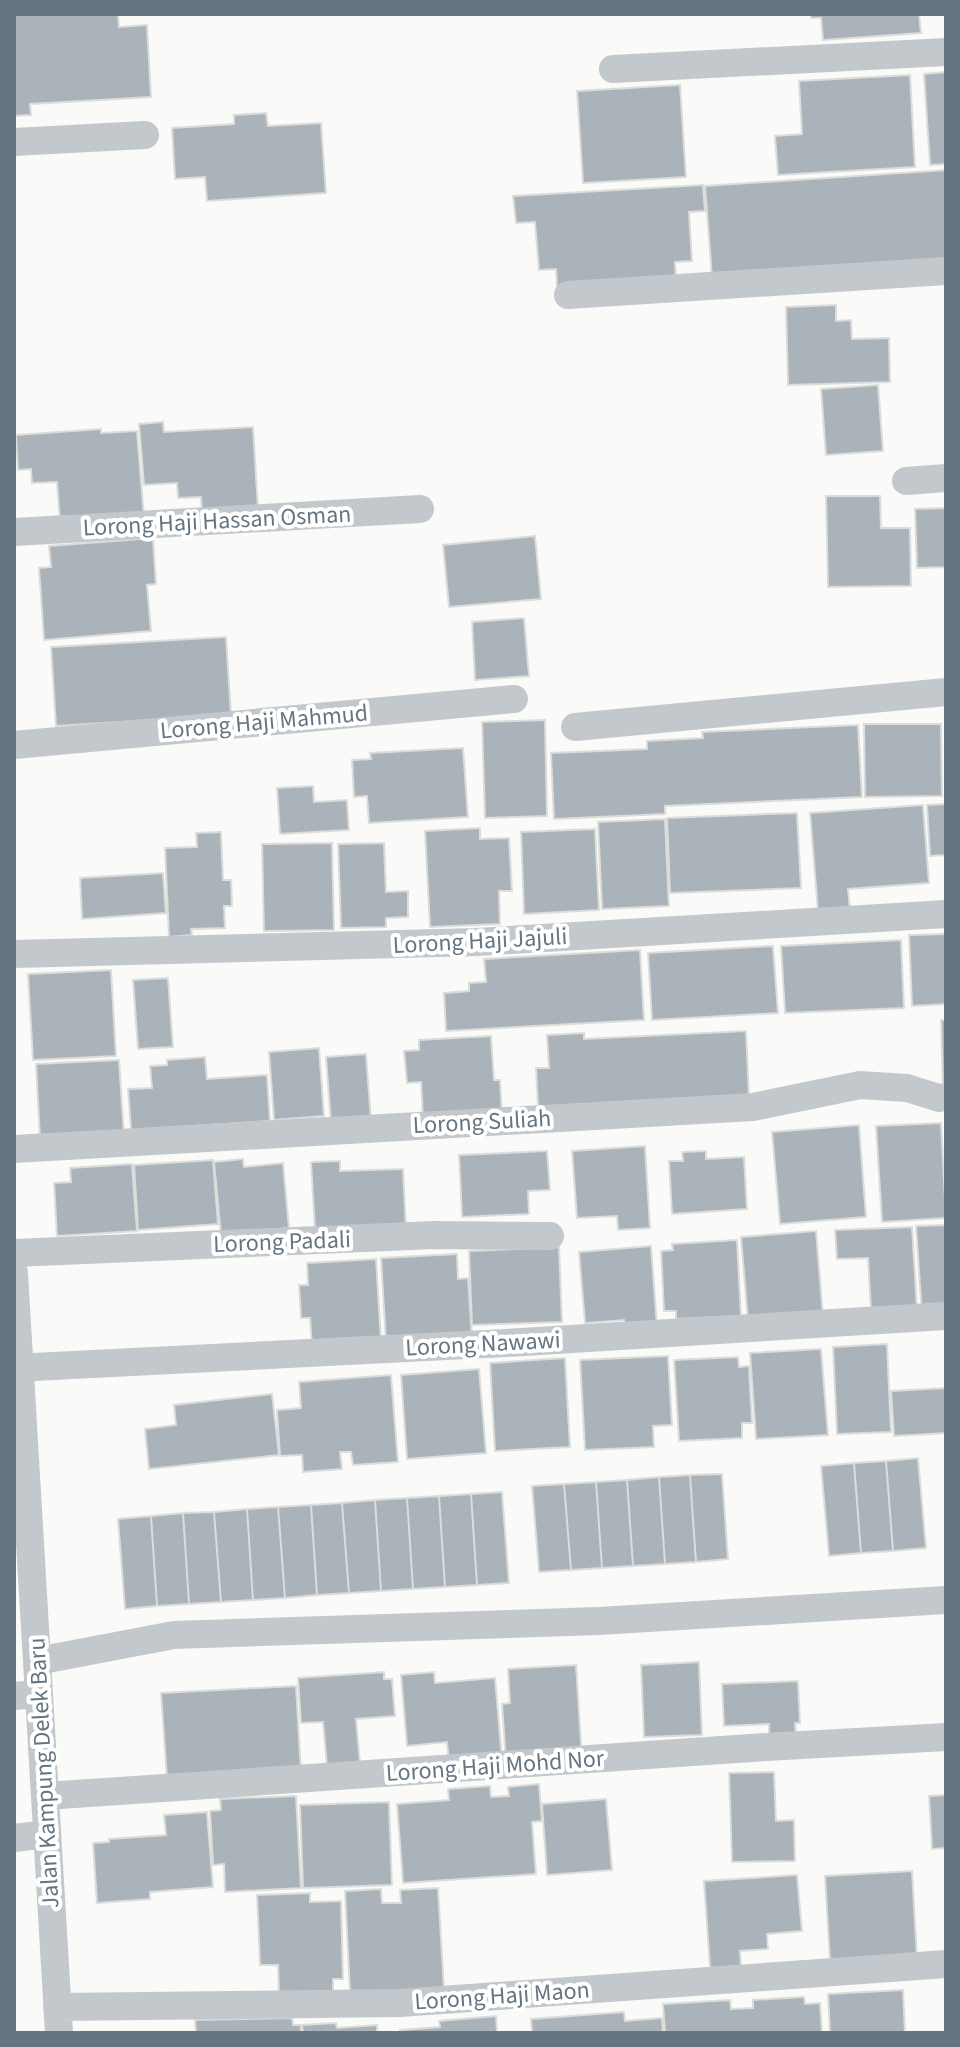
<svg xmlns="http://www.w3.org/2000/svg" width="960" height="2047" viewBox="0 0 960 2047" font-family="'Source Sans 3',sans-serif">
  <rect width="100%" height="100%" fill="#fafaf8"/>
  <path fill="#aab3b9" stroke="#dcdcda" stroke-width="2" d="M14 14H118L119 27 147 25 151 97 30 104 31 115 14 116Z
    M811 14H919L921 33 823 40 821 18H811Z
    M946 72V164L930 165 924 74Z
    M910 75 915 167 778 175 775 136 802 134 799 81Z
    M680 85 686 177 583 183 577 91Z
    M266 113 268 126 321 123 326 193 207 201 205 177 175 179 172 128 234 124V115Z
    M946 170V261L712 277 705 186Z
    M703 185 705 211 689 212 692 261 675 262 676 280 557 287 556 269 539 270 535 222 516 223 513 196Z
    M836 305V321L851 320 852 339 889 338 890 382 788 385 786 307Z
    M878 385 883 451 826 455 821 389Z
    M163 422 164 432 253 427 258 509 202 513 201 497 178 498 177 483 144 485 139 424Z
    M101 429V433L137 431 144 517 60 523 57 482 32 483 31 469 18 470 16 435Z
    M826 496H880L881 528H910L911 586 828 587Z
    M946 508V567L917 568 915 509Z
    M535 536 541 599 449 607 443 545Z
    M153 538 156 584 147 585 151 631 44 640 39 568 51 567 49 546Z
    M524 618 529 676 475 680 472 622Z
    M226 637 231 715 56 726 51 647Z
    M545 720 547 816 485 818 482 722Z
    M864 724H941L942 796 865 797Z
    M858 725 862 797 665 806V814L554 819 551 753 647 749V741L703 738 702 732Z
    M463 748 468 817 369 823 367 796 354 797 352 760 371 759 370 753Z
    M313 786 314 802 347 800 349 830 280 834 277 788Z
    M946 804V855L930 856 927 805Z
    M923 805 929 883 848 889 850 910 818 912 810 813Z
    M797 813 801 888 670 893 667 818Z
    M665 819 669 906 602 909 598 822Z
    M480 828V839L509 838 512 891H499L500 924 430 927 425 831Z
    M595 829 599 910 524 914 521 832Z
    M221 832 223 880H231L232 906H224L225 928 191 929 192 935 169 937 165 848 197 847 196 833Z
    M332 843 334 930 264 931 262 844Z
    M384 843 386 892 408 891V917L386 918V927L341 928 338 844Z
    M163 873 166 913 82 919 80 878Z
    M946 934V1004L912 1006 909 935Z
    M901 940 904 1008 785 1013 781 946Z
    M773 946 778 1013 652 1020 648 953Z
    M640 950 644 1020 446 1031 444 993 469 991V983L486 982 484 959Z
    M111 970 116 1056 33 1060 28 974Z
    M168 978 173 1047 138 1049 133 980Z
    M941 1020H946V1088H943Z
    M746 1031 749 1096 538 1107 536 1068H549L547 1035 584 1033V1039Z
    M491 1036 494 1080H500L502 1113 423 1118 421 1082 407 1083 404 1051 419 1050V1040Z
    M319 1048 324 1116 274 1120 269 1052Z
    M366 1054 371 1120 331 1123 326 1057Z
    M205 1057 207 1079 267 1075 270 1121 131 1130 128 1089 152 1088 150 1066 167 1065V1060Z
    M119 1060 124 1135 40 1139 36 1064Z
    M941 1123 946 1218 882 1222 876 1126Z
    M859 1125 866 1217 780 1224 772 1132Z
    M645 1146 650 1228 618 1230 617 1216 577 1218 572 1151Z
    M547 1151 550 1190 528 1191 529 1214 462 1217 459 1155Z
    M706 1151V1159L744 1157 747 1209 672 1214 669 1161H683L682 1152Z
    M243 1159 244 1167 283 1163 289 1228 221 1235 214 1162Z
    M213 1160 218 1224 138 1230 134 1165Z
    M340 1161V1171L403 1169 406 1228 315 1231 311 1162Z
    M132 1164 137 1231 57 1236 54 1183 71 1182 70 1168Z
    M946 1225V1314L922 1316 916 1226Z
    M912 1227 917 1309 871 1311 868 1258 837 1259 835 1230Z
    M816 1231 823 1316 748 1321 741 1237Z
    M737 1240 741 1316 676 1319V1311H664L661 1251 673 1250 672 1244Z
    M651 1246 657 1326 625 1329 624 1320 585 1323 579 1252Z
    M559 1247 562 1322 472 1325 469 1251Z
    M457 1254 458 1279 468 1278 472 1338 386 1343 381 1258Z
    M376 1259 381 1341 312 1345 310 1318H301L299 1285H308L307 1263Z
    M887 1344 891 1432 837 1434 833 1347Z
    M821 1349 828 1435 756 1439 750 1353Z
    M668 1356 672 1425 653 1426 654 1447 585 1450 580 1360Z
    M738 1357 739 1367 749 1366 752 1423H742V1438L679 1441 674 1360Z
    M565 1358 570 1447 495 1451 490 1363Z
    M479 1369 486 1453 407 1459 401 1375Z
    M391 1375 398 1462 353 1465 351 1452H340L342 1469 303 1472 302 1455 280 1456 277 1410 301 1408 299 1382Z
    M946 1388V1433L894 1436 891 1391Z
    M272 1394 279 1455 149 1469 145 1429 176 1425 174 1405Z
    M918 1458 926 1548 893 1551 886 1461Z
    M886 1461 893 1551 861 1553 854 1463Z
    M854 1463 861 1553 829 1556 821 1466Z
    M722 1474 728 1559 696 1562 690 1475Z
    M690 1475 696 1562 665 1564 659 1477Z
    M659 1477 665 1564 633 1566 627 1480Z
    M627 1480 633 1566 602 1568 596 1482Z
    M596 1482 602 1568 571 1570 564 1484Z
    M564 1484 571 1570 539 1572 532 1486Z
    M502 1492 509 1583 477 1585 471 1494Z
    M471 1494 477 1585 445 1587 439 1496Z
    M439 1496 445 1587 413 1589 407 1498Z
    M407 1498 413 1589 381 1591 375 1500Z
    M375 1500 381 1591 349 1593 342 1503Z
    M342 1503 349 1593 317 1595 311 1505Z
    M311 1505 317 1595 285 1598 278 1507Z
    M278 1507 285 1598 253 1600 247 1509Z
    M247 1509 253 1600 221 1602 214 1512Z
    M214 1512 221 1602 189 1604 183 1513Z
    M183 1513 189 1604 157 1606 151 1516Z
    M151 1516 157 1606 125 1609 118 1519Z
    M699 1662 702 1735 644 1737 641 1665Z
    M576 1665 582 1758 506 1762 502 1704 510 1703 508 1669Z
    M384 1672V1679H392L395 1716 356 1719 360 1763 327 1767 323 1722 301 1723 298 1678Z
    M434 1672 435 1683 495 1678 502 1759 449 1763 447 1742 407 1746 401 1675Z
    M798 1681 800 1723H795L796 1736 769 1737V1724L724 1726 722 1684Z
    M296 1686 301 1771 167 1779 161 1693Z
    M774 1772 776 1821 794 1820 795 1861 732 1862 729 1773Z
    M539 1784 542 1821 532 1822 536 1874 403 1883 397 1804 449 1800 448 1789 490 1786 491 1797 509 1796 508 1787Z
    M946 1795V1848L932 1849 929 1796Z
    M296 1796 301 1888 225 1892 224 1864 213 1865 210 1811 221 1810 220 1799Z
    M606 1799 612 1870 547 1875 542 1804Z
    M389 1802 392 1885 303 1888 300 1805Z
    M207 1812 213 1887 150 1892V1899L97 1903 93 1843 109 1842V1839L166 1835 164 1815Z
    M912 1871 917 1957 830 1962 825 1876Z
    M797 1875 802 1931 767 1934 768 1949 740 1951 741 1966 710 1968 704 1881Z
    M438 1888 444 1989 350 1993 345 1891 381 1889 382 1903H401L400 1890Z
    M310 1893V1902L341 1901 343 1979H333V1994L279 1995 278 1965H260L257 1895Z
    M903 1990 905 2033H830L828 1994Z
    M804 1997 805 2004 820 2003 822 2033H665L663 2004 730 2000 731 2009 753 2008V2000Z
    M624 2012 625 2021 662 2018 663 2033H532L531 2019Z
    M496 2016 497 2033H400V2030L440 2027 439 2021Z
    M292 2018 293 2025H301V2033H196L195 2020Z
    M336 2023 337 2028 377 2025V2033H398H303L302 2025Z"/>
  <g fill="none" stroke-linecap="round" stroke-linejoin="round">
    <path stroke="#c3c8cc" stroke-width="28" d="M613 69 946 52
      M14 142 145 135
      M568 295 946 271
      M906 481 946 478
      M14 532 420 509
      M575 727 946 692
      M14 745 514 699
      M14 954 477 942 946 914
      M14 1149 753 1107 860 1085 907 1088 939 1098 946 1097
      M14 1253 434 1235 550 1236
      M14 1273 59 2033
      M14 1368 506 1343 946 1316
      M37 1661 174 1635 599 1621 946 1600
      M14 1696 39 1694
      M45 1796 766 1747 946 1737
      M14 1838 47 1834
      M57 2007 400 2003 946 1964"/>
  </g>
  <g text-anchor="middle" dominant-baseline="central" stroke-width="8" stroke-linejoin="round" paint-order="stroke">
    <g font-size="24" fill="#657683" stroke="#fff">
      <text transform="translate(217 521) rotate(-3)">Lorong Haji Hassan Osman</text>
      <text transform="translate(264 722) rotate(-5)">Lorong Haji Mahmud</text>
      <text transform="translate(480 941) rotate(-3)">Lorong Haji Jajuli</text>
      <text transform="translate(482 1122) rotate(-3)">Lorong Suliah</text>
      <text transform="translate(282 1242) rotate(-2)">Lorong Padali</text>
      <text transform="translate(483 1344) rotate(-3)">Lorong Nawawi</text>
      <text transform="translate(495 1766) rotate(-4)">Lorong Haji Mohd Nor</text>
      <text transform="translate(44 1773) rotate(-93)">Jalan Kampung Delek Baru</text>
      <text transform="translate(502 1996) rotate(-4)">Lorong Haji Maon</text>
    </g>
  </g>
  <rect width="960" height="2047" fill="none" stroke="#657683" stroke-width="32"/>
</svg>
